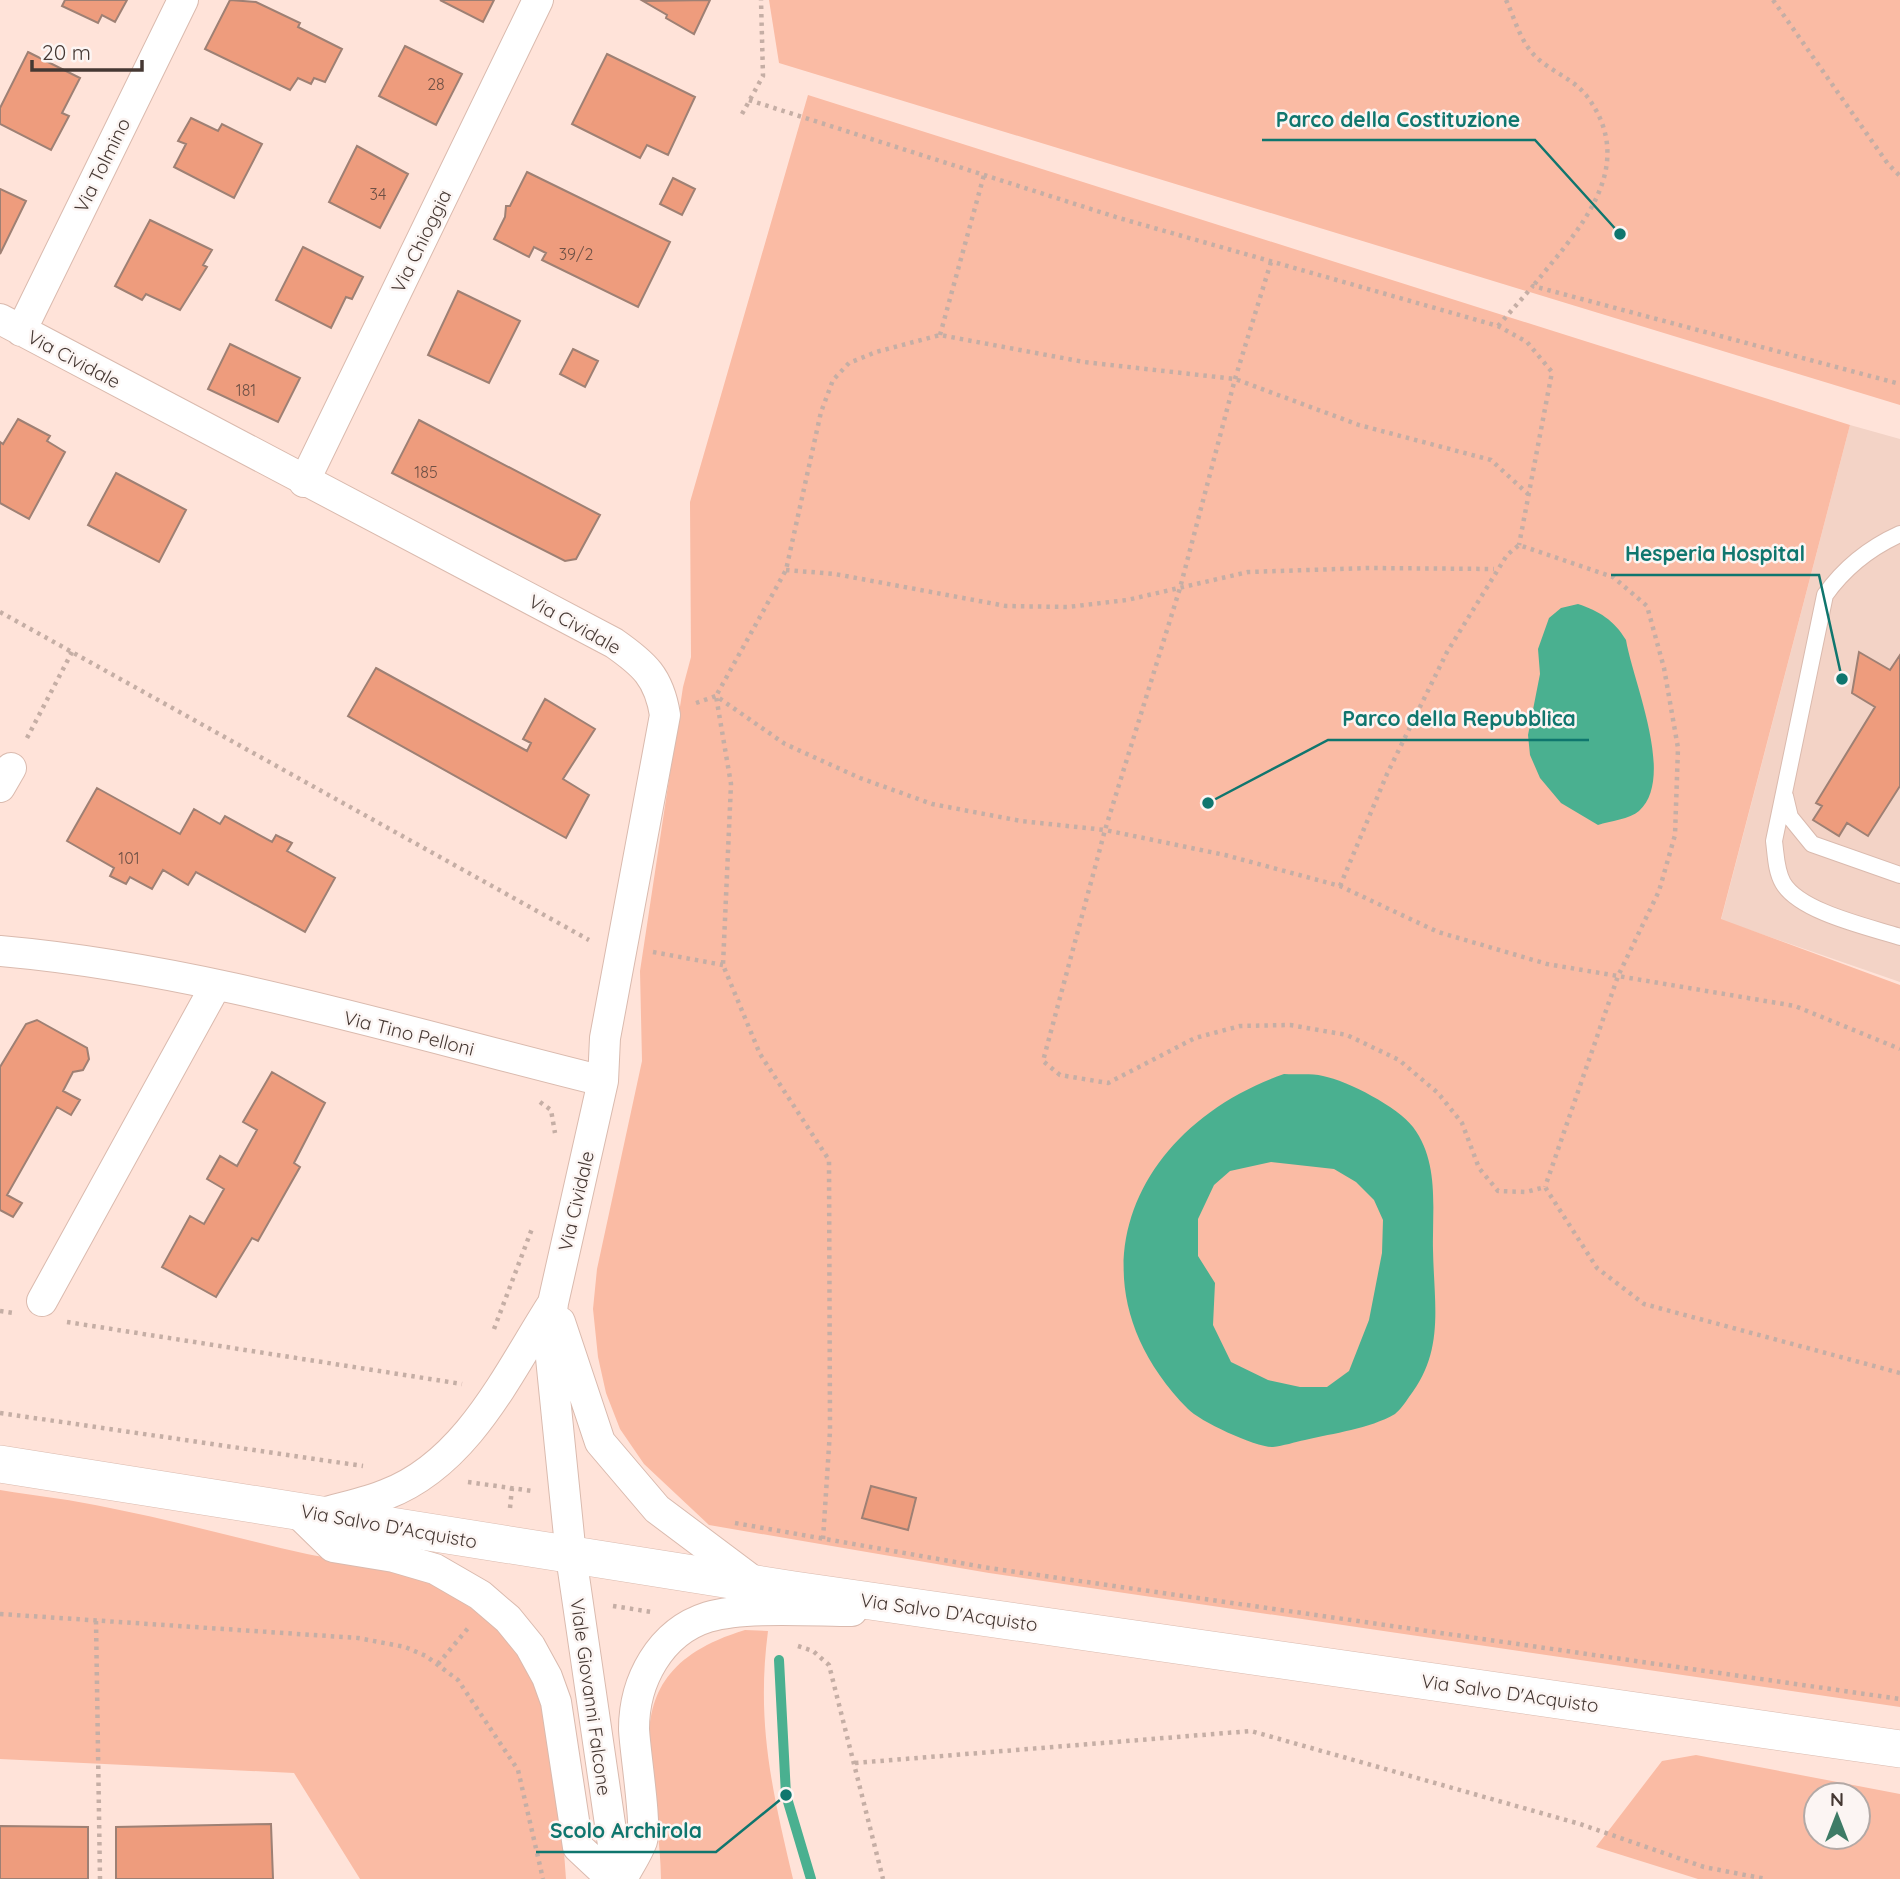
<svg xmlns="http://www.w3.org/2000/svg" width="1900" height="1879" viewBox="0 0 1900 1879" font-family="Quicksand,sans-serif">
  <rect width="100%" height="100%" fill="#ffe3d9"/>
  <path fill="#f3d3c6" d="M1850 425 1900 439V982L1721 920Z"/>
  <path fill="#fabba4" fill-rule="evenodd" d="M769 0H1900V405L779 63Z
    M808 95 1850 425 1721 919 1900 985V1707L989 1573 709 1525 644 1464 620 1429 606 1393 598 1357 593 1309 597 1269 642 1061 640 971 683 687 691 657 690 502Z
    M0 1490C37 1496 74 1500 110 1508 176 1521 241 1539 307 1554 347 1562 388 1565 426 1582 466 1600 512 1635 532 1675 556 1724 562 1824 566 1879H360L294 1773 0 1759Z
    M745 1630 768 1631C756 1723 772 1790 793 1879H661C660 1771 603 1673 745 1630Z
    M1696 1755 1900 1794V1879H1698L1596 1847 1662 1761ZM1816 1795H1858V1837H1816Z"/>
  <path fill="#4ab090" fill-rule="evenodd" d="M1578 604C1599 611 1614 620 1626 640 1633 682 1676 778 1639 811 1630 819 1610 821 1598 825L1561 803 1540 778 1530 755 1528 735 1540 674 1538 649 1549 618 1561 608Z
    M1284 1074C1297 1075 1311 1073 1323 1076 1348 1081 1398 1107 1413 1127 1440 1163 1432 1209 1433 1250 1434 1305 1445 1351 1409 1397 1405 1403 1400 1410 1395 1414 1369 1429 1334 1433 1305 1440 1295 1442 1283 1446 1273 1447 1257 1448 1199 1421 1188 1409 1065 1284 1130 1128 1284 1074ZM1271 1162 1334 1169 1356 1182 1374 1200 1383 1220 1382 1253 1369 1320 1349 1371 1327 1387H1300L1268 1380 1231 1362 1213 1325 1215 1283 1198 1256V1219L1214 1185 1230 1171Z"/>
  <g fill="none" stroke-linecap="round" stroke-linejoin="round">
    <path stroke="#4ab090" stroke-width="10" d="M779 1660 786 1795 811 1879"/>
  </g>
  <path fill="#ee9c7d" stroke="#9e8074" stroke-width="2" d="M65 0H127L115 22 102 15 98 23 62 6Z
    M230 0 256 2 300 23 298 27 342 49 325 82 314 78 311 84 298 78 290 90 205 49Z
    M440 0H494L483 22Z
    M710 0 694 34 666 18 667 15 643 1Z
    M405 46 462 74 436 125 379 96Z
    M28 52 80 78 62 113 69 116 51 150 0 124V108Z
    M607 54 695 97 668 155 647 145 640 158 572 124Z
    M191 118 218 131 222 124 262 144 234 198 174 167 186 144 178 141Z
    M357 146 408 174 380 228 329 202Z
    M527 172 670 242 638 307 542 260 546 253 534 247 529 257 494 239 505 217 506 206H510Z
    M673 178 695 189 682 215 660 204Z
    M0 189 26 201 0 254Z
    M150 220 212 250 203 265 207 267 180 310 146 294 142 300 115 286Z
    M303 247 363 277 352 299 346 297 331 328 276 300Z
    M458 291 520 321 489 383 428 355Z
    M230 344 300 378 278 422 208 389Z
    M573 349 598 361 585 387 560 374Z
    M18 419 50 436 47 441 65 452 29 519 0 503V442L3 444Z
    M419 420 600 515 576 559 565 561 392 473Z
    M116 473 186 510 159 562 88 525Z
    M1859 652 1890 670 1900 655V786L1868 836 1847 823 1839 836 1813 820 1822 806 1816 803 1875 707 1852 693Z
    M376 668 527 751 531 743 523 739 545 699 595 729 563 779 589 795 566 838 348 716Z
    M97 788 180 834 194 809 220 824 225 816 272 842 276 835 292 843 287 851 335 878 305 932 196 872 188 885 163 870 152 889 130 877 126 884 110 876 114 868 67 841Z
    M37 1020 87 1048 89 1059 83 1070 73 1072 63 1091 80 1100 71 1115 57 1107 7 1195 22 1203 13 1217 0 1210V1067L26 1024Z
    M272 1072 325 1103 294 1163 300 1167 258 1241 252 1238 216 1297 162 1267 190 1216 204 1224 224 1189 207 1179 220 1156 237 1166 257 1130 243 1122Z
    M871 1486 916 1498 908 1530 862 1518Z
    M271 1824 273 1879H116V1827Z
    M0 1826 88 1827V1879H0Z"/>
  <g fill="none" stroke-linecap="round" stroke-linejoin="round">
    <defs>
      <path id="service" d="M1900 534C1869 548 1845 567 1825 595L1774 841C1776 856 1776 871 1783 883 1800 912 1869 927 1900 937
        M1785 796 1790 817 1812 844 1900 875"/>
      <path id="minor" d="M0 319 614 643C644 664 659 677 665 715L605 1038 603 1081 553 1303 549 1338 571 1556 618 1879
        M21 331 183 0
        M304 482 538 0
        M0 787 11 768
        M0 951C204 969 404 1032 603 1081
        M42 1301 216 985
        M560 1322 600 1442 657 1509 757 1584
        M294 1509 333 1547 394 1557 435 1569 480 1595 508 1619 530 1646 547 1677 556 1702 578 1847 612 1879
        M319 1514C342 1507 366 1503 387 1494 467 1463 507 1375 551 1306
        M622 1879C628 1867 637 1854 642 1841 647 1825 635 1752 634 1729 634 1681 660 1632 708 1617 745 1606 813 1611 852 1611"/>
      <path id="tertiary" d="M0 1464 794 1590 1900 1749"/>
    </defs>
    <use href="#service" stroke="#dabaae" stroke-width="18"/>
    <use href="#minor" stroke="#dabaae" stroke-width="32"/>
    <use href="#tertiary" stroke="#dabaae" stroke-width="38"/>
    <path stroke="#c5aea5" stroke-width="4.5" stroke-dasharray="3.5 5" stroke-linecap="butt" d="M1506 0C1515 19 1520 41 1535 56 1550 71 1572 78 1586 95 1641 167 1578 230 1533 286
      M1773 0 1888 164 1900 176
      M749 100 1119 218 1498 326 1527 342 1552 372 1519 545
      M742 114 763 76 761 0
      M1271 262 1235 379 1180 588 1105 830 1225 855 1340 886 1438 932 1547 964 1795 1006 1900 1049
      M1498 326 1533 286 1900 384
      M940 335 984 175
      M786 570 835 574 1006 606 1068 607 1127 600 1248 572 1369 568 1494 569
      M0 612 589 940
      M696 703 716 696 785 744 860 778 932 804 1021 821 1105 830 1043 1061 1060 1075 1108 1083 1195 1038 1240 1026 1290 1025 1347 1035 1399 1060 1438 1093 1462 1123 1479 1168 1498 1191 1526 1192 1545 1187 1597 1268 1644 1304 1900 1373
      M27 738 72 652
      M1340 886 1387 774 1447 652 1507 555 1519 545 1613 577 1647 606 1664 668 1678 748 1675 835 1659 891 1618 976 1545 1187
      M653 952 723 965
      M540 1102 551 1110 555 1133
      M0 1311 13 1313
      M67 1322 462 1384
      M494 1329 533 1226
      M0 1413 363 1466
      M468 1482 532 1491
      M510 1508 512 1488
      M735 1523 989 1568 1900 1699
      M823 1539 830 1431 829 1160 760 1054 723 965 731 784 716 696 786 570 821 412 833 380 849 363 876 352 940 335 1084 362 1235 379 1359 425 1491 460 1528 494
      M613 1606 652 1612
      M0 1614 358 1638 405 1647 426 1656 458 1680 518 1770 543 1879
      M96 1621 100 1879
      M798 1646 813 1651 829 1665 883 1879
      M438 1664 469 1627
      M855 1763 1251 1731 1580 1824 1704 1867 1766 1879"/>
    <use href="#service" stroke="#fff" stroke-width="16"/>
    <use href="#minor" stroke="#fff" stroke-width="30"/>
    <use href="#tertiary" stroke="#fff" stroke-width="37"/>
  </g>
  <g text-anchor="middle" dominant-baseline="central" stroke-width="5" stroke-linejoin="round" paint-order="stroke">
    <g font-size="16" fill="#6f5146">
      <text x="436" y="84">28</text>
      <text x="378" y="194">34</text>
      <text x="576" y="254">39/2</text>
      <text x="246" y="390">181</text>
      <text x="426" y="472">185</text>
      <text x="129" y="858">101</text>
    </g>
    <g font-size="19" fill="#453833" stroke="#fcf5f3">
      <text transform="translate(102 165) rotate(-64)">Via Tolmino</text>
      <text transform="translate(421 241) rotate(-64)">Via Chioggia</text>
      <text transform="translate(74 359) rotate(28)">Via Cividale</text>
      <text transform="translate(575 624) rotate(29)">Via Cividale</text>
      <text transform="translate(409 1033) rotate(14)">Via Tino Pelloni</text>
      <text transform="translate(576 1201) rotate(-77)">Via Cividale</text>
      <text transform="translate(389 1526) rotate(10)">Via Salvo D'Acquisto</text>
      <text transform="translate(949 1612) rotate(8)">Via Salvo D'Acquisto</text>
      <text transform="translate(1510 1693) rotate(8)">Via Salvo D'Acquisto</text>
      <text transform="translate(591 1697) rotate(82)">Viale Giovanni Falcone</text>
    </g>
  </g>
  <path fill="none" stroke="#0f766e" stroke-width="2.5" d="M1620 234L1535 140H1262M1842 679L1819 575H1611M1208 803L1328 740H1589M786 1795L716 1852H536"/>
  <g fill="#0f766e" stroke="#fcf5f3" stroke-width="2.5">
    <circle cx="1620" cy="234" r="7"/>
    <circle cx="1842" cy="679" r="7"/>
    <circle cx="1208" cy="803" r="7"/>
    <circle cx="786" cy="1795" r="7"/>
  </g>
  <g font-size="21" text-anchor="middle" font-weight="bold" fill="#0f766e" stroke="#fcf5f3" stroke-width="5" stroke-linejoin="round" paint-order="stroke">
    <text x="1398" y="127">Parco della Costituzione</text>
    <text x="1715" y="561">Hesperia Hospital</text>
    <text x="1459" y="726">Parco della Repubblica</text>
    <text x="626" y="1838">Scolo Archirola</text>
  </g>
  <g transform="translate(1837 1816)"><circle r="33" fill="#fcf5f3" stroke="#b3a9a6" stroke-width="2"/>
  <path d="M0-5L12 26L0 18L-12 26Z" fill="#3e7b66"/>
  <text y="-10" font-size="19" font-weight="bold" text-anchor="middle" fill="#453833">N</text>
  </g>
  <path d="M32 60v10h110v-10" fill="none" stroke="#453833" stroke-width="3.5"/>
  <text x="42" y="60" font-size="21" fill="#453833" stroke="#fcf5f3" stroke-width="5" paint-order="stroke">20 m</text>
</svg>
